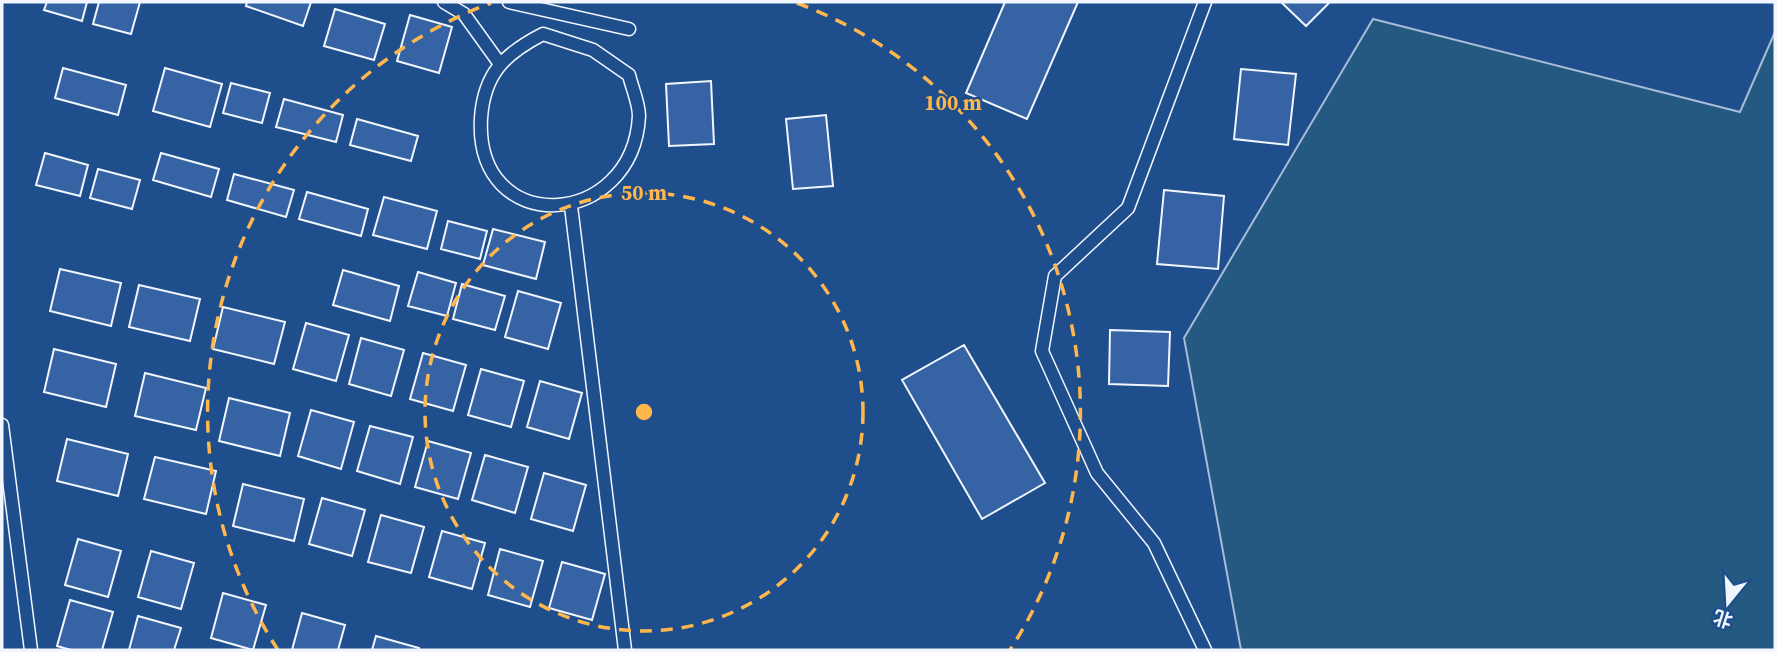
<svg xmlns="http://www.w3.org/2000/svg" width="1777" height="652" viewBox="0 0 1777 652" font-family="'Source Serif 4','Noto Sans SC',serif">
  <rect width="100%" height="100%" fill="#1f4e8c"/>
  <path fill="#245a82" stroke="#a8bbd7" stroke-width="2" d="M1373 19 1740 112 1775 32V650H1241L1184 338Z"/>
  <path fill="#3563a3" stroke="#f2f6ff" stroke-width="2" d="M47 2H87L82 21 44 10Z
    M99 2H140L131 34 93 24Z
    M247 2H311L303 26 246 6Z
    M1005 2H1078L1027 119 966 93Z
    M1281 2H1330L1306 26Z
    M335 9 385 24 374 60 324 46Z
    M410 15 452 27 439 73 397 61Z
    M63 68 126 85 118 115 55 98Z
    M165 68 222 84 210 127 153 111Z
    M1241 69 1296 74 1288 145 1234 139Z
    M711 81 714 144 669 146 666 84Z
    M231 83 270 93 262 123 223 113Z
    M284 99 343 115 336 142 276 127Z
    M826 115 833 186 793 189 786 119Z
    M357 119 418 136 411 161 350 145Z
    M45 153 88 165 80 196 36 185Z
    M161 153 219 169 211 197 153 180Z
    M98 169 140 180 132 209 90 198Z
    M234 174 294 190 286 217 227 200Z
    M1164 190 1224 196 1218 269 1157 264Z
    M307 192 368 209 361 236 299 219Z
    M384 197 437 211 427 249 373 235Z
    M448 221 487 231 480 259 441 249Z
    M493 229 545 242 536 279 483 265Z
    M60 269 121 283 111 326 50 311Z
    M343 270 399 286 390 321 333 305Z
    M418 272 456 283 447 316 408 306Z
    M462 284 505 296 495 330 453 319Z
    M139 285 200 299 190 341 129 327Z
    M518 291 561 303 548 349 505 337Z
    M223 307 285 322 274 364 213 349Z
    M306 323 349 335 336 381 293 369Z
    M1110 330 1170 332 1168 386 1109 384Z
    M361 338 404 350 391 396 349 384Z
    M964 345 1045 483 982 519 902 380Z
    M54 349 116 364 106 407 44 392Z
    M423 353 466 365 453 411 410 399Z
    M481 369 524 381 511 427 468 415Z
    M145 373 206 388 196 430 135 416Z
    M540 381 582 393 569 439 527 427Z
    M229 398 290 413 280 456 219 441Z
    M311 410 354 422 341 469 298 456Z
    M370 426 413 437 400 484 357 471Z
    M67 439 128 454 118 496 57 481Z
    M428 441 471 453 458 499 415 487Z
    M485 455 528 467 515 513 472 500Z
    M155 457 216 471 206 514 144 499Z
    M544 473 586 485 573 531 531 519Z
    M243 484 304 499 294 541 233 526Z
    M322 498 365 510 352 556 309 544Z
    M381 515 424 527 411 573 368 562Z
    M442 531 485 543 472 589 429 577Z
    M78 539 121 551 108 597 65 585Z
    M500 549 543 561 530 607 488 595Z
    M151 551 194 563 181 609 138 597Z
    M562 562 605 574 592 620 549 608Z
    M223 593 266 605 253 650 211 638Z
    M70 600 113 612 102 650H71L57 646Z
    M302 613 345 625 338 650H292Z
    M138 616 181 628 174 650H129Z
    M376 636 419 648V650H372Z"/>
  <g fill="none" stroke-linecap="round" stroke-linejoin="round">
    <defs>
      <path id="lane" d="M444 2 464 14 500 64
        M509 2 629 29
        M1205 2 1128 208 1055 276 1042 351 1097 473 1154 543 1205 650
        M543 34 593 50 629 75C632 88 639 103 639 116 633 230 474 239 481 118 484 74 504 54 543 34Z
        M571 206 625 650
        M2 425 31 650"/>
    </defs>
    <use href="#lane" stroke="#f2f6ff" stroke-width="15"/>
    <use href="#lane" stroke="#1f4e8c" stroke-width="12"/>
  </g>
  <g fill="none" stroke="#ffb74d" stroke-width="3.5" stroke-dasharray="12 9">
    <circle cx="644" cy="412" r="219"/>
    <path d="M278 650A437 437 0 0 1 491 3M797 3A437 437 0 0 1 1010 650"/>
  </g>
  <circle cx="644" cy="412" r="10" fill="#ffb74d" stroke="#1f4e8c" stroke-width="3.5"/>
  <g font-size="21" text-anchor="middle" font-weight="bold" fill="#ffb74d" stroke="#1f4e8c" stroke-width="5" stroke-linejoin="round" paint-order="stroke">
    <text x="953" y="110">100 m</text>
    <text x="644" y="200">50 m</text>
  </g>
  <rect width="1777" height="652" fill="none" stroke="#f2f6ff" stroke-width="7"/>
  <g transform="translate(1728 603) rotate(198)" stroke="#1f4e8c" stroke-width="5" paint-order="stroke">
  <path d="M0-5L12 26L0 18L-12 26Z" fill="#f2f6ff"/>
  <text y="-10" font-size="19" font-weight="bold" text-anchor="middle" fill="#f2f6ff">北</text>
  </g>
</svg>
